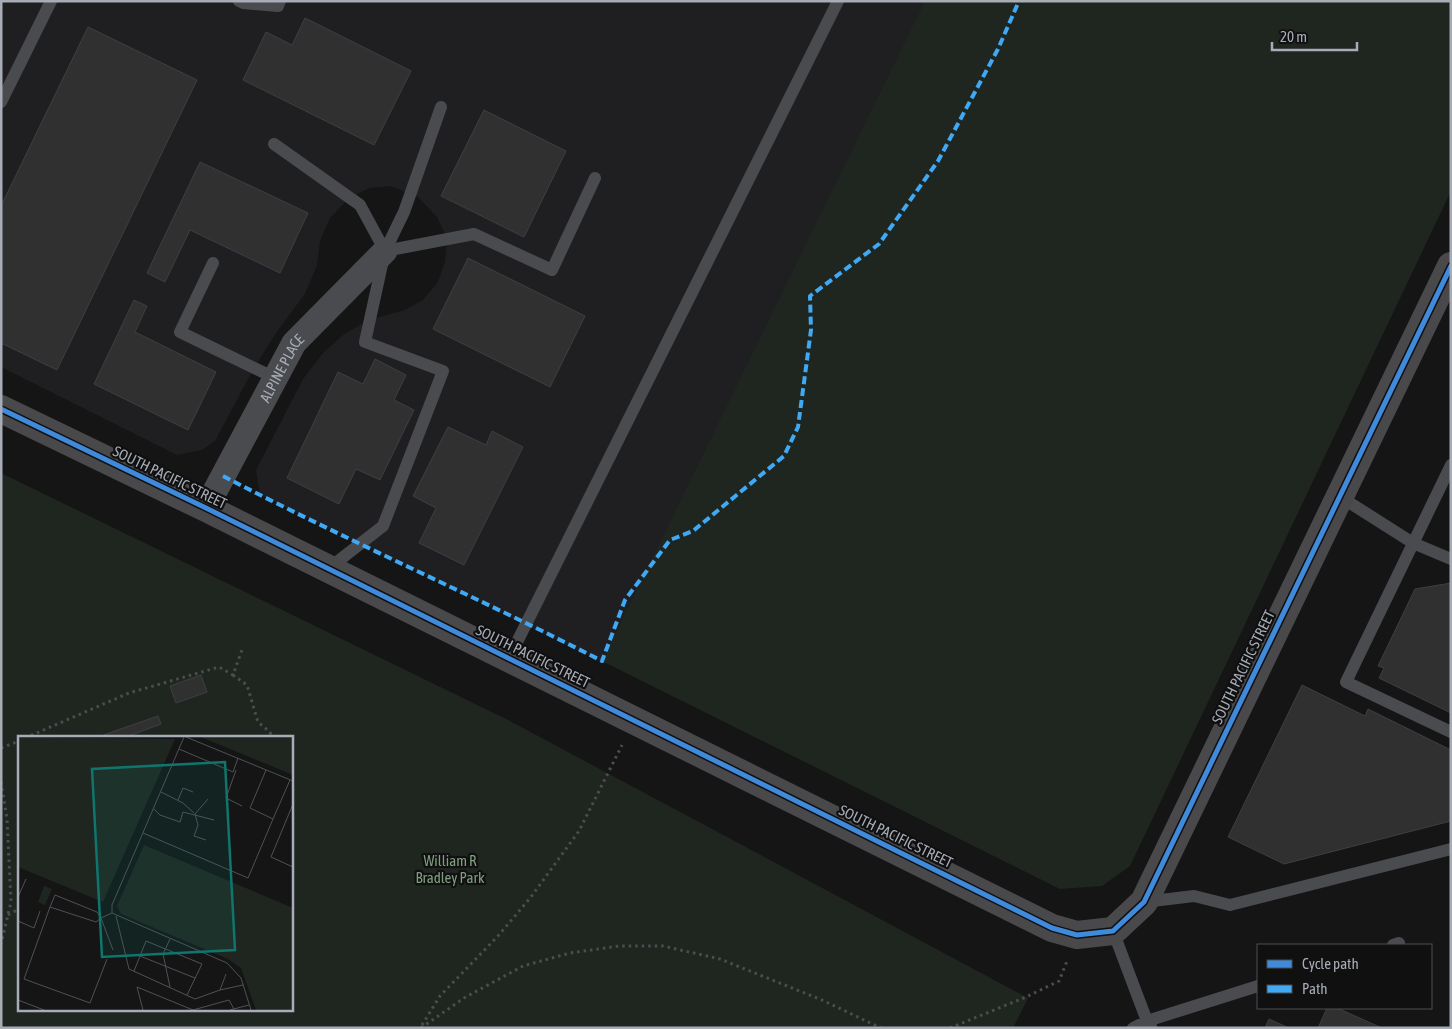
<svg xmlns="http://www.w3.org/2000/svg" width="1452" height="1029" viewBox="0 0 1452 1029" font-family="'Asap Condensed',sans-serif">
  <rect width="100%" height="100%" fill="#151516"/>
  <path fill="#1f1f21" d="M1 1H929L606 664 260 495 256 470 303 379 323 353 343 335 368 320 405 310 423 300 438 282 445 262 447 238 437 217 418 197 390 186 369 188 348 199 330 218 320 241 317 265 305 294 278 330 254 368 215 441 202 450 177 455 1 367Z"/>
  <path fill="#1f2620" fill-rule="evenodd" d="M925 1H1451V191L1130 866 1102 886 1060 889 602 661Z
    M1 473 508 720 1028 998 1013 1028H1ZM19 738H291V1010H19Z"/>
  <path fill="#303031" stroke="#3e3f42" d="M305 18 411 71 374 145 243 80 266 32 292 45Z
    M88 27 197 80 57 370 1 343V206Z
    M484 110 566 151 524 237 441 196Z
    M200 162 308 213 280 273 190 230 165 282 147 273Z
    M468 258 585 316 550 387 433 329Z
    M134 300 147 306 135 332 216 372 188 430 94 384Z
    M375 359 406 375 394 400 414 410 380 480 356 469 339 504 287 478 338 372 363 384Z
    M448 427 486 445 492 431 523 447 464 565 419 543 436 508 413 496Z
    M1451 583V713L1379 678 1384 668 1378 666 1415 589Z
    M201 675 207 692 176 703 170 686Z
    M1302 685 1365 716 1368 709 1451 750V821L1284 864 1228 837Z
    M158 716 161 724 123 738H95Z
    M1327 1008H1337L1382 1028H1318Z
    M1269 1019 1289 1028H1265Z"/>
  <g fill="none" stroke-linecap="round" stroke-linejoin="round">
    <path stroke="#4b4d50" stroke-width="3" stroke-dasharray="2.5 4" stroke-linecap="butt" d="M233 675 247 685 258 722 270 732 272 738
      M25 738 129 693 219 667 233 675 243 647
      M1 748 19 741
      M1 782 7 819 11 902 1 944
      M8 915 19 909
      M422 1025 440 996 498 936 531 897 579 831 622 745
      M421 1028 464 998 523 966 570 953 619 946H663L720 959 822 1000 881 1028
      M950 1028 1026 997 1059 981 1067 961"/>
    <path stroke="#4a4b4e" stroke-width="12" d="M239 1 243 3 278 6 280 1
      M1 102 51 1
      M274 144 360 205 385 251
      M385 251 474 234 552 270 595 178
      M213 263 180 332 275 378
      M1451 465 1346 682 1451 732
      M1339 496 1413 543 1451 559
      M328 569 383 526 443 371 365 342 385 251 404 212 441 107
      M509 658 838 1
      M1144 902 1194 896 1230 905 1451 849
      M1113 931 1147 1021 1258 986
      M1393 945 1399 943
      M1133 1028 1147 1021 1151 1026"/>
    <path stroke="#4a4b4e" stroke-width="25" id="s1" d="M206 508 294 343 385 251"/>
    <path stroke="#49494c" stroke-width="28" d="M1 409 206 508 1052 928 1077 935 1113 931 1144 902 1451 266"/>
    <path stroke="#3fa9f5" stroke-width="4" stroke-dasharray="8 4" stroke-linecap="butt" d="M223 476C348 541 477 597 602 661L625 600 670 540 693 531 784 456 798 427 811 330 810 296 879 244 938 161 998 49 1019 1"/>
    <defs>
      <path id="cycleway" d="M1 409 206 508 1052 928 1077 935 1113 931 1144 902 1451 266"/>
    </defs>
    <use href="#cycleway" stroke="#101011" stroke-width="8"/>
    <use href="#cycleway" stroke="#408adc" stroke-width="5"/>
  </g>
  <g text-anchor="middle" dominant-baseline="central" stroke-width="4.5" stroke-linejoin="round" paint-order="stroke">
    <g font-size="15" fill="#a7acb6" stroke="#101011">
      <text stroke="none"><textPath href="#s1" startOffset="159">ALPINE PLACE</textPath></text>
      <text transform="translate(170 477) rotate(26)">SOUTH PACIFIC STREET</text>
      <text transform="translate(533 656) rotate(26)">SOUTH PACIFIC STREET</text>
      <text transform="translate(1243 667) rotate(-64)">SOUTH PACIFIC STREET</text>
      <text transform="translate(896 836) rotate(26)">SOUTH PACIFIC STREET</text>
    </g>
    <g font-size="15" fill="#809f80" stroke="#101011">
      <text x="450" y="860">William R<tspan x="450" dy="17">Bradley Park</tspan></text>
    </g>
  </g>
  <g transform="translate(18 736)">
    <rect width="275" height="275" fill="#151516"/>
    <path d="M0 1 157 3 85 166 0 131ZM183 1H275V39ZM126 109 275 172V274H238L223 232 210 223 103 178 99 170ZM26 150 34 153 27 169 20 166Z" fill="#1f2620"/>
    <path fill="none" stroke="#4f5156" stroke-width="1" d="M166 1 94 169V177L209 227 223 242 233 274M168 1 275 45M161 13 215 36 220 22M218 34 208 62 224 70M248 34 232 72 255 83 272 44M143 56 165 67 176 77M160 64 165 52 175 56M275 68 253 121 275 131M136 73 142 79 162 86 165 76 196 84M177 78 180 89 176 100 188 104M177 78 190 63M125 97 230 142 255 83M37 159 79 176 83 182 78 186 32 171ZM0 161 8 143M32 171 6 243 72 267 89 223M94 177 83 182 95 214M98 180 111 233 177 263 202 254 208 238M0 185 16 192 22 175M152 203 145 218 152 251M122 220 177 242M116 235 128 205 184 228 169 259M202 254 225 249M0 264 26 274M125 274 119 251 175 274 211 264 216 273M212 274 231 269"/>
    <path fill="#0f766e" fill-opacity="0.15" stroke="#0f766e" stroke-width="2.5" d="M207 26 217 214 84 221 74 33Z"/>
    <rect width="275" height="275" fill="none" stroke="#a7acb6" stroke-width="2.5"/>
  </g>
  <rect width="1452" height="1029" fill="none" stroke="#a7acb6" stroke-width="5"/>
  <rect x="1257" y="944" width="175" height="65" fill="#101011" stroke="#4c4e53"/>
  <rect x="1267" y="960" width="25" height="8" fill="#408adc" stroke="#4c4e53"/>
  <text x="1302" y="969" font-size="15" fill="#a7acb6">Cycle path</text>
  <rect x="1267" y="985" width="25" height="8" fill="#3fa9f5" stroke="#4c4e53"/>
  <text x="1302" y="994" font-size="15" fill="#a7acb6">Path</text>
  <path d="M1272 42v8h85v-8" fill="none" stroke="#a7acb6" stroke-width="2.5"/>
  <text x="1280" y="42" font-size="15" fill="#a7acb6" stroke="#101011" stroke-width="4" paint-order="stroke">20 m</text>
</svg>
